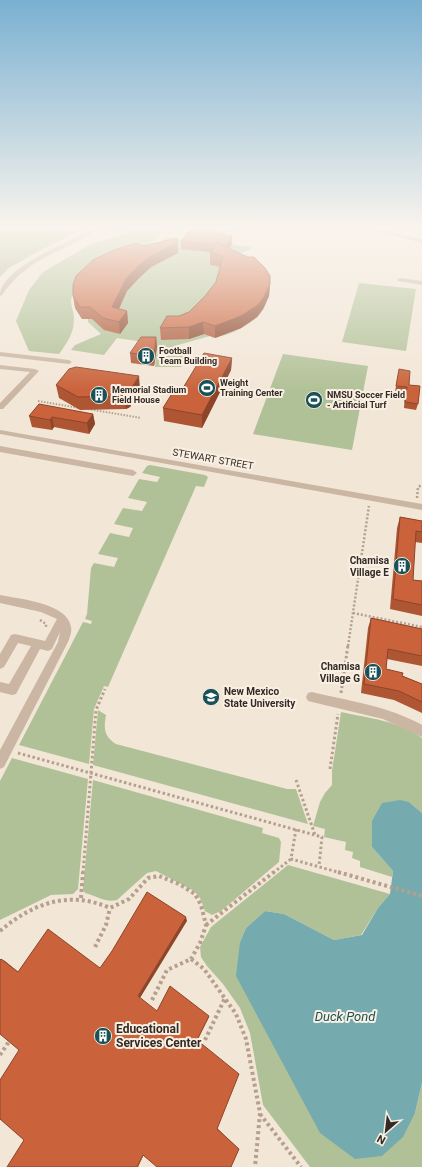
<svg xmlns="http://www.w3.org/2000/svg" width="422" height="1167" viewBox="0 0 422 1167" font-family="Roboto,sans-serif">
  <rect width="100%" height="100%" fill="#f2e6d7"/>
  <path fill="#b1c197" d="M0 228H85L37 252 9 268 0 277Z
    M140 230 162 232 154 241 144 248 75 289C67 303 74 307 74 319 74 333 67 343 59 354L29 351 16 321 29 290 43 272 93 243Z
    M165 237 187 240 228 250 232 245 251 247 249 250 232 257 269 288C269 298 266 306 260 314 252 324 222 341 210 336L178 345 185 361 181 367H155L157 344 117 338 104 355 71 350 75 345 101 334 88 322V319H82L75 308 74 302 168 250 162 241Z
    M359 283 416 289 406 351 342 342Z
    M283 354 368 366 352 450 253 434Z
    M150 465 205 475 208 477 204 487 196 486 108 687 104 686 94 709 89 764 19 745 83 622 91 624 92 621 85 619 87 614 91 568 94 563 114 567 118 558 98 554 110 533 129 537 133 528 114 524 123 508 142 511 147 502 128 498 139 479 157 482 160 477 142 473 147 466Z
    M98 710 106 715C104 727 103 736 116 744L287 789H296L308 824 93 765Z
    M341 712C368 718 400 721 422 738V813L409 802 372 847 393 871 392 877 360 867V861L352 858 353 852 345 850 346 842 324 837 325 829 313 826 320 802 325 793 332 785V771Z
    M12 758 88 779 78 889 73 894 51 895 0 920V781Z
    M93 780 263 828 262 833 279 838 281 842 279 862 221 911 212 915 205 911 200 898 194 891 156 871 147 873 117 900C105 903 97 896 85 893L83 889Z
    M288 865 390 894 378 908 361 935 334 940 284 914 265 911 246 928 240 942 415 1113 422 1083V1167H310L263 1105 250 1033 240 1008 223 984 207 966 201 957 200 947 211 927Z"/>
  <path fill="#75abaf" d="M400 800 409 802 422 813V1083L415 1113 403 1137 382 1156 355 1159 320 1133 236 976 240 942 246 928 265 911 284 914 334 940 362 935 378 908 390 894 393 871 372 847V821L382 803Z"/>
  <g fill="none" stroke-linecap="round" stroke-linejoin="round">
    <path stroke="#b5a08d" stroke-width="1.5" stroke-dasharray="1 1" stroke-linecap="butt" d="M229 242 234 244 232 247 244 248
      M175 249 212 253
      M0 270 6 264 75 228"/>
    <path stroke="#b5a08d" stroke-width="2" stroke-dasharray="1.5 1.5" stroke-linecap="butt" d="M38 401 79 408
      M88 409 141 418"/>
    <path stroke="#b5a08d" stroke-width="2.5" stroke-dasharray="2 2" stroke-linecap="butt" d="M417 498 418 487 422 485
      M353 613 422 627
      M40 620 46 624V628
      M348 646 369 506"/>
    <path stroke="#b5a08d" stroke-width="3" stroke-dasharray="2.5 2.5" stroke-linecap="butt" d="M341 693 348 645
      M18 753 322 837 319 866
      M330 769 338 714
      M296 780 315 835
      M296 829 291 859 341 873
      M83 873 96 710 105 689
      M273 873 291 859"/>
    <path stroke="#b5a08d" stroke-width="4" stroke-dasharray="3 3" stroke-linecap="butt" d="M338 872 422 896
      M81 898 83 872
      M206 925 274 872
      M0 931C33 903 69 890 110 908L129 899 148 878 159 876 179 884 195 894 201 905 206 925 200 943 191 959
      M95 947 106 925 110 908
      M152 1000 167 970 191 959 204 969 236 1014 246 1039 260 1113 255 1167
      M205 1040 225 998
      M0 1055 10 1040
      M260 1114 301 1167"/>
    <path fill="#cab6a3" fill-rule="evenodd" d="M93 228H99C89 236 77 242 66 247 39 260 19 270 2 295L0 296C0 267 71 242 93 228Z
      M182 228 223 230 225 228H230L224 234Z
      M366 228H373L422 239V243Z
      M400 278 422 281V285L398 281 397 280Z
      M0 352 69 360 72 362 69 364 0 356Z
      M0 365 35 369 39 371 3 409H0V403L30 372 0 369Z
      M0 430 422 504V510L0 434Z
      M0 446 133 470 137 473 133 476 0 452Z
      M0 595C19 599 68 603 71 627 72 632 70 637 68 642L4 767 0 769V750L58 642 60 632 52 649 48 651 40 649 16 694 12 695 0 692V682L9 684 31 646 18 643 4 667 0 669V654L11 635 15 634 45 641 57 619 41 612 0 603Z
      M312 692C349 701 388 706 422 725V737L383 719 308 701 306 697 308 693Z"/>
  </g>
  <path fill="#ae5534" d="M181 241 232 244 230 249 270 284 269 296 263 309 257 317 241 328 215 338 204 334 189 339 161 340 160 328 179 316 189 312 205 296 216 282 220 267 210 265V252L181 249Z
    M178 242V253L151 267 138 279 127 291 119 309 127 311 128 323 120 334 104 330 92 319H82L75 308 73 296 144 246Z
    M156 337 157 347 154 366 131 363 130 353Z
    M232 358 231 370 202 428 164 421 163 408 180 393Z
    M399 369 409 385 418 404 416 410 404 408 405 393 395 392Z
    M56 385 140 389 130 407 126 409 80 410 59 398Z
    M93 414 95 424 89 434 54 427 52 430 32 427 29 416Z
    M400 517 422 521V543L415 542 413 580 422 581V616L390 609 397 528Z
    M371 618 422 629V666L387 659 386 669 422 684V713L394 700 361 693 368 628Z"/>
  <path fill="#8d452a" d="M232 236V244L226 254V246Z
    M178 242V253L151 267 138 279 127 291 114 319 112 307 126 279 137 267 151 256Z
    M270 284 269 296 263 309 257 317 241 328 215 338V326Z
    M127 311 128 323 120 334 119 322Z
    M203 322 204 334 189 339V327Z
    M156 337 157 347 154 366V356Z
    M232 358 231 370 202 428V415Z
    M139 376 140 389 130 407 126 409 124 396Z
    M93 414 95 424 89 434 87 423Z
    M52 417 54 427 52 430 50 420Z
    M186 917 187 921 140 998 138 996Z
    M1 959 5 961 22 975 18 972Z
    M209 1016V1017L197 1041V1040Z
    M217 1128 238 1148 239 1149 217 1129Z
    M144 1154 138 1167H137L143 1155Z"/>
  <path fill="#ca633c" stroke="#8d452a" d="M189 231H210L232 236 226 246 222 245 217 243 216 245 181 241Z
    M177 238 178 242 151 256 137 267 126 279 112 307 127 311 119 322 103 318 90 307H80L73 296V285L76 276 93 260 114 250 136 243 144 246Z
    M217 243 248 257H254L265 268 270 276V284L264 297 258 305 241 316 215 326 203 322 189 327 160 328 167 316H179L189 312 205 296 216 282 223 256 210 253Z
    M141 337H156L154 356 130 353Z
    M204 353 232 358 202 415 163 408 173 392 180 393Z
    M76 367 139 376 128 394 124 396 78 397 56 385 69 369Z
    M399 369 410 371 409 385 420 386 418 404 405 402 407 387 396 386Z
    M39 404 93 414 87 423 52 417 50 420 29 416Z
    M400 517 422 521V532L416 531 413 580 422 581V605L393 599Z
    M371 618 422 629V656L388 649 386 669 403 673 402 676 422 684V702L399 691 364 684Z
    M147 892 186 917 138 996 157 1011 170 986 209 1016 197 1040 239 1074 217 1129 239 1149 231 1167H157L143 1155 137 1167H7L24 1140 0 1119V1080L19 1050 0 1034V960L1 959 18 972 48 929 100 968 112 951Z"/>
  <linearGradient id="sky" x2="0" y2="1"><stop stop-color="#7ab0d1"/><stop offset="0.58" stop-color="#f9f4ed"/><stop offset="1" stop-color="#f9f4ed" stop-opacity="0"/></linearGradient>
  <rect width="422" height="391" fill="url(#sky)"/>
  <defs>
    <symbol id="building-disc" viewBox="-11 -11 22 22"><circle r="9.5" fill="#1a5157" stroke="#f9f0e3"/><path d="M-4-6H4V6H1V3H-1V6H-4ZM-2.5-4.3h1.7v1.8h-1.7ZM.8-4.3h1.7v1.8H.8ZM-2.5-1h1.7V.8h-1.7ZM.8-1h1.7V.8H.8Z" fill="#fff"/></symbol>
    <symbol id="stadium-disc" viewBox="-11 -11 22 22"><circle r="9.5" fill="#1a5157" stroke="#f9f0e3"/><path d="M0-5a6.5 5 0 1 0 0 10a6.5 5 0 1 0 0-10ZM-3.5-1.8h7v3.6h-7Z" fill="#fff"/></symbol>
    <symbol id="university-disc" viewBox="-11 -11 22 22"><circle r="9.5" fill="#1a5157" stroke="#f9f0e3"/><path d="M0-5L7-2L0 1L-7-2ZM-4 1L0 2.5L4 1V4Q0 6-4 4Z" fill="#fff"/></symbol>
  </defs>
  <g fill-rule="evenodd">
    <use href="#building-disc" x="136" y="346" width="20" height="20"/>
    <use href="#stadium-disc" x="197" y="378" width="20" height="20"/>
    <use href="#building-disc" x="89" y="385" width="20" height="20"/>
    <use href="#stadium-disc" x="304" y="390" width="20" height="20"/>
    <use href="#building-disc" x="392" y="556" width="20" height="20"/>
    <use href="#building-disc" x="363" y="662" width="20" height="20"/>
    <use href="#university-disc" x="201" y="687" width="20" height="20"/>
    <use href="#building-disc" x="93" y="1026" width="20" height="20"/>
  </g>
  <g text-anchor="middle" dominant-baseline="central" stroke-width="4" stroke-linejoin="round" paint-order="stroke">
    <g font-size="9" font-weight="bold" fill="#342a25" stroke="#f9f0e3" text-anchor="start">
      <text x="159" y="351">Football<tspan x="159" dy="10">Team Building</tspan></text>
      <text x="220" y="383">Weight<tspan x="220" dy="10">Training Center</tspan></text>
      <text x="112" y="390">Memorial Stadium<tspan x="112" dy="10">Field House</tspan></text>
      <text x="327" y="395">NMSU Soccer Field<tspan x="327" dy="10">- Artificial Turf</tspan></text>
    </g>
    <g font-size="10" fill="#342a25" stroke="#f9f0e3">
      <text transform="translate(213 459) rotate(10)">STEWART STREET</text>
    </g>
    <g font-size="10" font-weight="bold" fill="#342a25" stroke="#f9f0e3" text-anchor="end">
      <text x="389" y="560">Chamisa<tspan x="389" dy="12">Village E</tspan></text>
      <text x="360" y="666">Chamisa<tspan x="360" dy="12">Village G</tspan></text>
      <text x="224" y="691" text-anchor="start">New Mexico<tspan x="224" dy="12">State University</tspan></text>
    </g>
    <g font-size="12" font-weight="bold" fill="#342a25" stroke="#f9f0e3" text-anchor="start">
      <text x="116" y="1029">Educational<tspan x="116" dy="14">Services Center</tspan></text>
    </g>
    <g font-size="13" font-style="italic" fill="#1a5157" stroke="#f9f0e3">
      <text x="345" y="1016">Duck Pond</text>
    </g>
  </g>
  <g transform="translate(386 1131) rotate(208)" stroke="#f9f0e3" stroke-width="3" paint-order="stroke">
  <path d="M0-3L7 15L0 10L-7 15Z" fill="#342a25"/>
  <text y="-6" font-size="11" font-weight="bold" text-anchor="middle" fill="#342a25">N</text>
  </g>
</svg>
